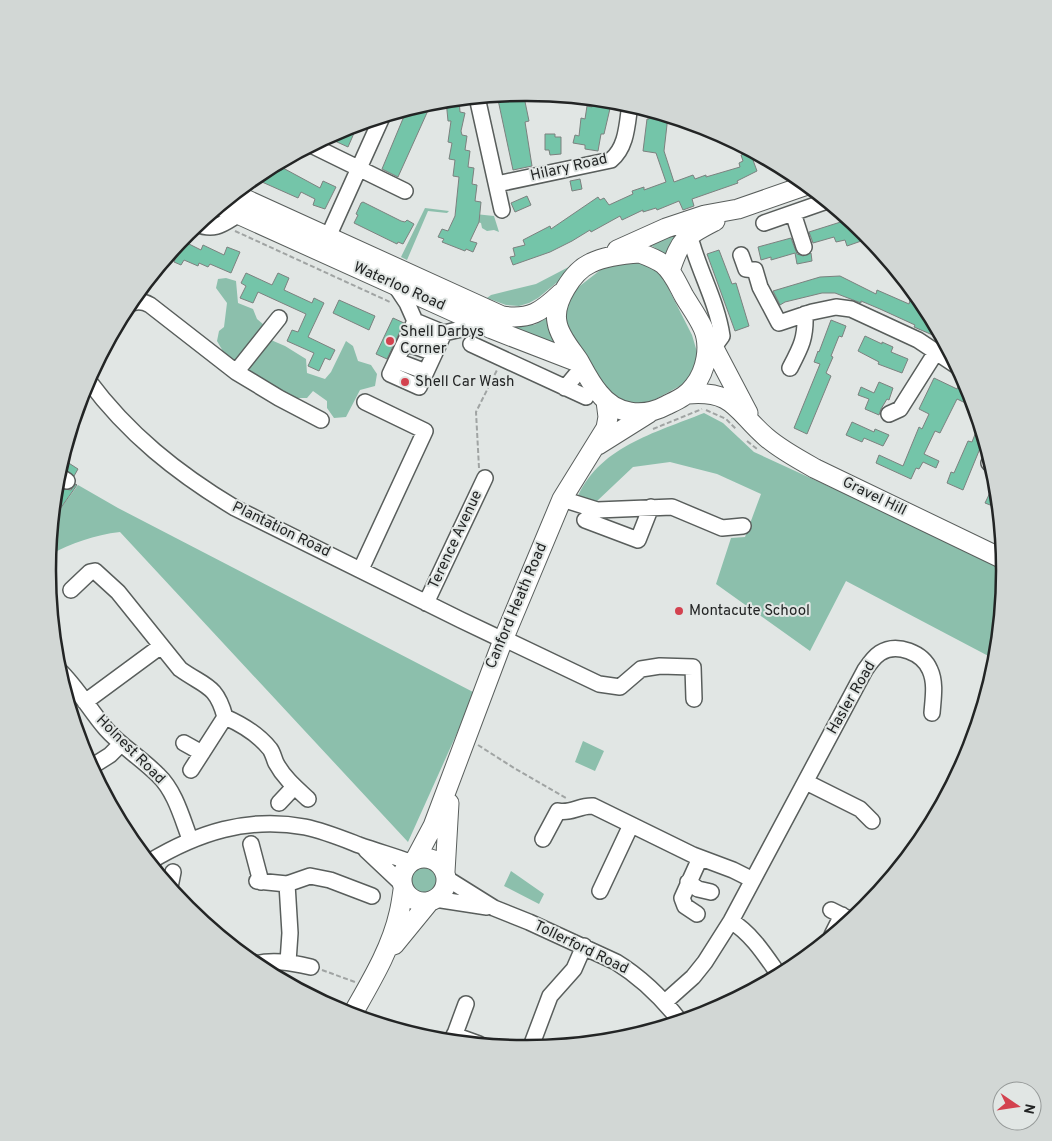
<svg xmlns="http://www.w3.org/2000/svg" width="1052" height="1141" viewBox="0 0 1052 1141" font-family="Overpass,sans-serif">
  <rect width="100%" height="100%" fill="#e1e6e4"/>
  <path fill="#8cbfac" d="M425 208 449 211 447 213 428 211 407 260 401 257Z
    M475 214 494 216 499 232 494 230 487 231 482 228 481 223 476 222Z
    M674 221 561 279 538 298 529 303 519 306 506 305 487 298 491 295 536 284 609 246Z
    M680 232 668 256 652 246 641 243Z
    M631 259 660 272 692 335 697 352V362L687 382 656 399 643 404 625 403 602 386 563 322 564 304 572 292 603 268Z
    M226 278 236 281 238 303 253 309 257 319 264 325 271 340 285 346 306 359 307 373 325 379 331 372 346 341 353 346 358 361 371 365 377 374 375 386 360 390 346 417 334 418 327 408V401L313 391 307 398H291L268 385 224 353 217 341 219 331 224 327 227 303 216 288 218 279Z
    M438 293 517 325H534L549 317 559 347 538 339Z
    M704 413 723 423 754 452 1004 567 996 660 846 581 810 651 716 584 731 538 745 537 761 494 717 474 670 462 633 467 596 502 576 501C597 447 655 433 704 413Z
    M78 485 118 508 475 693 408 842 120 532C94 535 72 543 49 555L52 520Z
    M583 741 604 751 595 771 575 762Z
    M409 879a14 14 0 1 1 28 0a14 14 0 1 1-28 0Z
    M511 871 544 894 539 904 504 886Z"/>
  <path fill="#74c5a9" stroke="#7c817f" d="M523 92 529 121 525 122 532 166 513 170 497 95Z
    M459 99 460 112 465 113 461 131 462 135 467 136 465 150 470 151 468 167 474 168 472 184 477 185 475 201 481 202 479 222 470 241 477 243 473 252 466 249 465 251 442 242 444 239 438 237 442 229 448 231 455 216 459 177 453 176 455 160 449 159 452 143 448 142 451 121H448L446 100Z
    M593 99 612 100 604 134H601L598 151 585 149V145L573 143 575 135 579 136 581 118 585 119 587 106 592 107Z
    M425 104 430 106 398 177 382 169 407 109Z
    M650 111 668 116 664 151 674 182 693 175 695 179 706 175V177L740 167 739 163 743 161 741 155 750 152 757 171 737 181 738 183 692 199 694 206 683 210 679 201 657 210 656 208 643 212V210L622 220 620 216 591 232 590 230 572 241 550 252 513 265 510 257 515 256 513 248 525 245 523 240 550 226 551 229 598 197 600 200 604 198 609 205 633 194 632 191 644 187V190L666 182 656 153 643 151 647 119H649Z
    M358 124 348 147 326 137 343 128Z
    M545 134H555V137H561V154L550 155 549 150H545Z
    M272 166 282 170 283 168 320 188 323 181 336 187 325 209 313 205 315 199 301 192 298 198 262 182 265 177 259 174Z
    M580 179 582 189 572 191 570 181Z
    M527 196 531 205 515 212 511 203Z
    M363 202 401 221 405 222 407 220 414 224 403 244 398 242 397 244 354 223 358 215 356 214 361 203Z
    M847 220 848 225 853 223 865 232 867 239 847 246 845 240 836 242 834 237 813 243 809 232Z
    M791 238 797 254 803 256 811 253 812 261 797 264 795 253 771 260V257L761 260 758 247Z
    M181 240 201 250 203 245 224 255 227 247 240 252 231 273 210 264 208 267 199 263 198 266 184 260 181 265 174 262 178 252 173 250Z
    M719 250 732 284 736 283 749 326 735 331 707 254Z
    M246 273 272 285 278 273 289 278 284 290 312 303 314 298 324 303 308 337 335 350 330 360 325 358 319 371 308 366 314 353 287 341 292 330 298 332 306 314 258 292 253 303 240 298 246 286 241 283Z
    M840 276 876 294 877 290 909 304 910 300 920 304 919 306 926 309 942 339 914 327 915 325 880 309 861 301V303L835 293H822L785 302 780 305 773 291 820 277Z
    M339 300 375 316 369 330 333 313Z
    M393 318 404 323 387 359 376 354Z
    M831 320 846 326 842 337 839 336 831 356 833 357 826 373 831 376 807 434 794 428 820 364 814 362 818 351 819 352Z
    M865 336 882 344V342L893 347 891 352 908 359 902 373 878 364 879 362 858 351Z
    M934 378 957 389 959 385 969 389 974 407 957 399 940 433 935 431 924 454 939 461 936 468 923 462 919 469 916 468 911 479 876 463 879 455 903 466 919 427 922 429 929 414 919 409Z
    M879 382 893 388 889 400 887 399 881 409 879 415 865 409 869 399 858 395 861 387 874 393Z
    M852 422 874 432 875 429 889 435 883 446 864 438 862 442 846 435Z
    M979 424 987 449 981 446 963 490 947 483 951 472 954 473 968 441 972 442Z
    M64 460 78 469 74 476 61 466Z
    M996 480 997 495 998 508 985 503Z
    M76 484 77 485 53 519 54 503 64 489 71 490Z"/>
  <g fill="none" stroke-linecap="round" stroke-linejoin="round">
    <defs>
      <path id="minor" d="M477 97 502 210
        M311 145 405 191
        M497 184 611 160C627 147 627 124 630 104
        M793 213 804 247
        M764 223 827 201
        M197 224C215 232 224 223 239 214
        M328 237 382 117
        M692 244C701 275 717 303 722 336L714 347
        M741 255 746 269 755 270 760 287 779 323 812 312 836 307 851 309 918 340 957 366
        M395 285 407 303 415 321 390 374 419 387 444 333
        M128 305C136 300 143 301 150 305L236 372 279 398 321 420
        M415 321 444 333 483 324
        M410 332 439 343
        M405 343 434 353
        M471 344 586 397
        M397 361 426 372
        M790 368C801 347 806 338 805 314
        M236 372 279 318
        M88 380C128 434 177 473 235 508L461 620 503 640 511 642 599 684 620 687 641 669 660 666 693 667 694 699
        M565 388 575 376 583 370
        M889 414 900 409 936 352
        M989 463 991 462
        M57 477 58 475 67 481
        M562 499 597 510 672 507 722 528 743 526
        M585 520 638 540 651 507
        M361 569 425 431 365 402
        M71 590 90 572 95 571 118 592 180 669C205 687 216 684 225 717 241 724 258 734 270 749 273 753 274 759 276 763 284 778 296 788 308 799
        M426 603 485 478
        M58 669C77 687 89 709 106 729 121 746 141 758 158 775 175 791 182 818 190 839
        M85 702 161 646
        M184 743 202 753
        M91 767 110 755 121 744
        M191 770 225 717
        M806 782 860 809 872 821
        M279 803 294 787
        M543 839 558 811C571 814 580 805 593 806L693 855 733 870 753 880
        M251 844 261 882
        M366 850 401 883
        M149 862C197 833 248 816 305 827 324 831 341 838 359 845 376 851 393 856 410 862
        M446 878 494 908 529 922 616 962C642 978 662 998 680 1021
        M257 881 287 884 310 876 330 880 372 896
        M688 882 698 889 711 892
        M287 884 290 933 288 962
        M170 887 173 872
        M600 891 631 825
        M435 899 487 907
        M831 910 851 920
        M697 914 685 906 682 898 700 858
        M731 921C752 934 765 955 779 975
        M832 935 842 915
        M255 964C274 959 292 963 311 967
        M665 1002 693 977 705 962 731 921 865 670C869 664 874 657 880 653 897 642 923 653 930 670 936 683 933 699 932 713
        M454 1035 479 1044
        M452 1042 466 1004
        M530 1049 550 996 574 969 584 946"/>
      <path id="major" d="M234 194 502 316C530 320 541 312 561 293
        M220 206 492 329 580 363
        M617 250 666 228 705 215 738 209 807 185
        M640 253C648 256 656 259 663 264 673 272 678 285 684 296 690 306 698 317 703 328 711 346 706 371 694 386 687 396 677 400 667 405 643 418 616 415 599 393 591 384 585 372 579 361 571 349 559 336 557 322 553 302 573 271 591 263 605 256 624 254 640 253Z
        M670 271C681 238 684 237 715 221
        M707 335 748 413
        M688 394C734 390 736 411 766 437 781 450 798 459 816 469L1003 559
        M598 445 649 413
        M402 880a22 22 0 1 1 44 0a22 22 0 1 1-44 0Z
        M416 858 433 826 503 640 562 499 606 428 608 417 606 401
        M445 872 449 803
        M394 945 430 901
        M352 1015C370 983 391 949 399 913 401 905 402 897 403 890"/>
    </defs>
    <use href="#minor" stroke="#595e5c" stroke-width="18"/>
    <use href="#major" stroke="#595e5c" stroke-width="21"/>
    <path stroke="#a0a4a3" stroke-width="2" stroke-dasharray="5 2.5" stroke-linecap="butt" d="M235 231 390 302
      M706 410 726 419 737 430
      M653 429 702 409
      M747 441 757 449
      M479 468 476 412 497 370
      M478 745 514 768 566 798
      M322 970 355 982"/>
    <use href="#minor" stroke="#fff" stroke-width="15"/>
    <use href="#major" stroke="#fff" stroke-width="19"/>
  </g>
  <g fill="#d3424f" stroke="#e1e6e4" stroke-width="2">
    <circle cx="390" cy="341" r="5"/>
    <circle cx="405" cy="382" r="5"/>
    <circle cx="679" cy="611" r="5"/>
  </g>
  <g text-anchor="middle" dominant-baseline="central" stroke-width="4" stroke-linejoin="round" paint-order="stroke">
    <g font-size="15" fill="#232525" stroke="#e1e6e4">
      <text transform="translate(569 168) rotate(-13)">Hilary Road</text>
      <text transform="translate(399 287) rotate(24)">Waterloo Road</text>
      <text transform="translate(874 497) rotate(26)">Gravel Hill</text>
      <text transform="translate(281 530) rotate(26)">Plantation Road</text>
      <text transform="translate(456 540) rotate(-65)">Terence Avenue</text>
      <text transform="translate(517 606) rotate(-67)">Canford Heath Road</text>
      <text transform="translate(852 698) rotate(-60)">Hasler Road</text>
      <text transform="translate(130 750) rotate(45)">Holnest Road</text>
      <text transform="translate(581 948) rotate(26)">Tollerford Road</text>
    </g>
    <g font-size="15" fill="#232525" stroke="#e1e6e4" text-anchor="start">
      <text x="400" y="332">Shell Darbys<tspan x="400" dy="17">Corner</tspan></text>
      <text x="415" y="382">Shell Car Wash</text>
      <text x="689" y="611">Montacute School</text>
    </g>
  </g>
  <path d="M0 0H1052V1141H0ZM525 101H527A469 469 0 0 1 996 570V571A469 469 0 0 1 527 1040H525A469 469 0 0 1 56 571V570A469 469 0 0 1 525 101Z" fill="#d2d7d5" fill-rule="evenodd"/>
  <path fill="none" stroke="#232525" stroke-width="2.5" d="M525 101H527A469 469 0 0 1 996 570V571A469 469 0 0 1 527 1040H525A469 469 0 0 1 56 571V570A469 469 0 0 1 525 101Z"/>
  <g transform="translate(1017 1106) rotate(103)"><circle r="24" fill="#e1e6e4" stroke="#959998"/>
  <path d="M0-4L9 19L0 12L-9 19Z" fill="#d3424f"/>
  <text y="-8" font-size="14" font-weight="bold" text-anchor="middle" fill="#232525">N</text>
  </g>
</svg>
